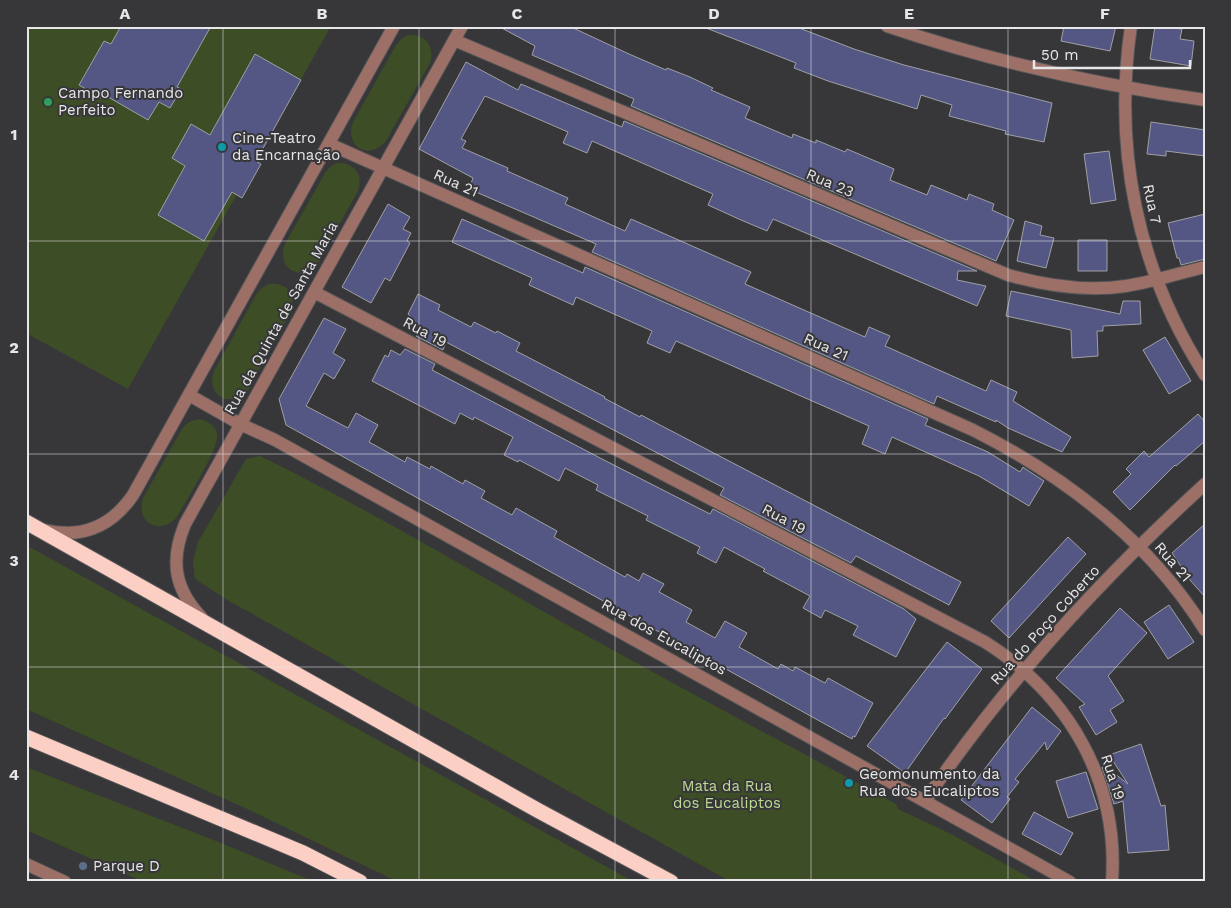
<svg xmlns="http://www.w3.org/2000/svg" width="1231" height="908" viewBox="0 0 1231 908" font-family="'Work Sans',sans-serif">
  <rect width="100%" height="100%" fill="#37373a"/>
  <path fill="#3d4d25" d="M26 26H331L128 389 26 333Z
    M408 35C426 34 435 46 430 63L386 141C369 161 344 147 353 122L396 45 401 39Z
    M336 163C354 162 364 174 358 191L318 263C301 283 276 269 285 244L325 173 330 167Z
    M269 284C288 282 296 295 291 312L248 390C231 410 205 396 214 371L257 293 262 288Z
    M201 419C208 422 215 425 217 434 220 448 185 502 177 517 160 536 135 523 143 498L182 429C187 422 192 420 201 419Z
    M260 456C366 508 468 569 571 627 679 687 788 745 896 804L898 809 951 834 1037 882H731L229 601 195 579 193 561 198 542 246 459Z
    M26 545 634 882H398L245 808 26 709Z
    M26 767 221 843 315 882H144L26 830Z"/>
  <path fill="#545784" stroke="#9fa0a4" d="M121 26H211L177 87 181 89 170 108 159 102 148 120 103 94 101 98 79 85 104 41 111 44Z
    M498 26H569L629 54 666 70 667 68 690 77 713 88 711 90 750 107 745 118 792 138 793 134 816 143V140L845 152 847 149 894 169 890 180 927 195 931 185 967 200 969 194 994 204 992 210 1014 220 996 261 631 106 634 99 532 55 535 46Z
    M706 26H794L854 49 904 65 1052 103 1044 142 1005 134 1006 131 949 116 952 105 921 95 917 109 828 81 794 68 796 63 706 28Z
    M1064 26H1116L1110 51 1061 41Z
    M1155 26 1182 29 1180 39 1194 41 1191 66 1150 59Z
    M255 54 301 80 256 161 261 164 242 198 232 192 204 241 158 215 185 166 172 158 191 124 210 135Z
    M466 62 518 90 521 84 622 127 624 121 977 271H958L957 280 986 286 977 306 773 219 767 231 741 220 708 205 713 194 592 141 587 153 563 143 568 132 485 96 461 139 466 141 462 148 508 168 507 171 568 198 565 204 625 231 631 219 751 272 745 284 865 337 869 327 890 336 885 346 986 391 991 380 1017 392 1013 401 1071 437 1062 452 1008 428 996 420V422L937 396 934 404 592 252 596 244 469 189 473 178 419 149Z
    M1151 122 1205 130V156L1166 151V156L1147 154Z
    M1109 151 1116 200 1091 204 1084 154Z
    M388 204 410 217 403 229 411 233 407 241 410 243 390 281 385 278 371 303 342 287Z
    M1205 214V259L1181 265 1179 258H1177L1168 223Z
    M462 219 583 273 585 267 928 419 925 425 988 452 1020 472 1023 467 1024 468 1044 481 1029 506 979 476 892 437 885 454 862 444 869 426 676 341 670 353 647 343 652 331 576 297 573 305 529 285 532 278 452 242Z
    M1025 221 1042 226 1040 235 1054 238 1046 268 1017 261Z
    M1078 240H1107V271H1078Z
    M1011 291 1120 314 1123 301H1140L1141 324 1103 326V331H1097L1098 356 1072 358 1071 330 1006 316Z
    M418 294 440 305 438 310 471 327 474 322 496 333 497 331 520 343 516 351 605 397 604 398 640 417 641 415 660 425 961 582 949 605 856 556 851 563 720 495 724 488 446 342 443 350 416 336 422 330 407 322 410 316 408 314Z
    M324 318 346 329 333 353 345 360 334 379 324 373 306 406 348 428 356 413 378 425 369 442 405 462 407 457 430 469 431 466 463 484 465 480 485 491 481 498 512 515 516 508 537 520 557 531 554 537 625 577 627 574 639 581 643 573 664 584 659 592 692 610 686 622 715 638 725 621 747 633 739 647 778 669 781 664 793 671 795 667 825 683 828 678 873 703 855 737 853 736 852 739 286 425 279 399Z
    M1165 337 1191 381 1169 394 1143 350Z
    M405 349 435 364 432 370 602 459 710 514 713 509 904 609 916 619 896 657 853 635 858 626 825 610 821 618 803 608 810 596 763 571 765 569 724 547 716 563 697 553 700 547 646 520 648 516 596 490 598 485 565 468 559 481 519 460 518 462 504 455 513 437 474 417 473 420 460 413 455 424 372 381 385 355 388 357 391 350 400 355Z
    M1198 414 1205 422V441L1176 466 1175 465 1130 510 1113 492 1131 474 1126 469 1144 451 1149 457Z
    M1205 524V597L1190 580 1172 553Z
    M1068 537 1086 554 1009 638 991 621Z
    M1169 605 1194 642 1168 659 1144 622Z
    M1120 608 1147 633 1108 676 1124 701 1110 710 1117 722 1096 735 1079 707 1085 704 1056 678Z
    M947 642 982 669 945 719 944 718 905 773 867 746Z
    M1032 707 1061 731 1047 750 1045 742 1015 779 1019 782 1007 797 1010 799 992 823 961 800Z
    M1141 744 1161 806 1165 805 1169 850 1128 853 1123 801 1114 804 1102 767 1105 766 1128 784 1109 755Z
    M1086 772 1098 809 1068 818 1056 781Z
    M1034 812 1073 833 1061 855 1022 834Z"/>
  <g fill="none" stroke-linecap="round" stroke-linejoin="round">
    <defs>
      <path id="minor" d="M887 26C990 61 1097 85 1205 100
        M1131 26C1113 150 1137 269 1205 375
        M454 40 1008 275C1047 286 1086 292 1126 286 1153 282 1179 273 1205 267
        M329 144 973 430C1066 477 1149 540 1205 630
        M314 292 985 642C1069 695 1119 781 1112 882
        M189 395 240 424 275 440 1070 882
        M44 530C82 539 111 527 133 495L394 26
        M202 618C174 589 170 560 185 524L462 26
        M925 801C1004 684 1101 579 1205 484
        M26 864 65 882"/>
      <path id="highway" d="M26 522 539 811 671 882
        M26 737 303 853 360 882"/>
    </defs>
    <use href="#minor" stroke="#535356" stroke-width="14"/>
    <use href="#highway" stroke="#535356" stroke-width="17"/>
    <use href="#minor" stroke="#9c7066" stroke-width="12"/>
    <use href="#highway" stroke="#fccfc5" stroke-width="15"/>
  </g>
  <path fill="none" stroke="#e7e7e9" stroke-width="1" stroke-opacity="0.55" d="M223 26V882M419 26V882M615 26V882M811 26V882M1008 26V882M26 241H1205M26 454H1205M26 667H1205"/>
  <circle fill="#2e9e5b" stroke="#37373a" stroke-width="2" cx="48" cy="102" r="5"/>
  <g fill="#0f9aa8" stroke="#37373a" stroke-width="2">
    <circle cx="222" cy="147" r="5"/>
    <circle cx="849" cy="783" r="5"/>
  </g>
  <circle fill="#5c6f8a" stroke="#37373a" stroke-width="2" cx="83" cy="866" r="5"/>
  <g text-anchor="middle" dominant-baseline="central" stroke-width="4" stroke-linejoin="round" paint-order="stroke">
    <g font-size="15" fill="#e7e7e9" stroke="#37373a" text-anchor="start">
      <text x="58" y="93">Campo Fernando<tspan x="58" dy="17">Perfeito</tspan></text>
      <text x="232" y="138">Cine-Teatro<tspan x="232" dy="17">da Encarnação</tspan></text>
      <text x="859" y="774">Geomonumento da<tspan x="859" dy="17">Rua dos Eucaliptos</tspan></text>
      <text x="93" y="866">Parque D</text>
    </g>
    <g font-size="15" fill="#e7e7e9" stroke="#37373a">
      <text transform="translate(456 183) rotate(24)">Rua 21</text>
      <text transform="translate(830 183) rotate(23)">Rua 23</text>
      <text transform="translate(1152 204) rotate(78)">Rua 7</text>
      <text transform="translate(281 318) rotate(-61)">Rua da Quinta de Santa Maria</text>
      <text transform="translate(425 332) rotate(28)">Rua 19</text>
      <text transform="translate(826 347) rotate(24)">Rua 21</text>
      <text transform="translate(784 519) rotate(28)">Rua 19</text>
      <text transform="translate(1173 562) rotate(49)">Rua 21</text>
      <text transform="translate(1045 625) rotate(-48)">Rua do Poço Coberto</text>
      <text transform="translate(664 637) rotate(29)">Rua dos Eucaliptos</text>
      <text transform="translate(1113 777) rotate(72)">Rua 19</text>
    </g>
    <g font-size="15" fill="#bddb92" stroke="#37373a">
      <text x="727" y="786">Mata da Rua<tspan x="727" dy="17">dos Eucaliptos</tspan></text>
    </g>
  </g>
  <rect width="1231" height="908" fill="none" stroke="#37373a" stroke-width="55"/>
  <path d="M1034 60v8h156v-8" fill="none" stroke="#e7e7e9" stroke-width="2.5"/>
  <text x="1041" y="60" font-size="15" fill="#e7e7e9" stroke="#37373a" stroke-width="4" paint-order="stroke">50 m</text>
  <rect x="28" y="28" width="1176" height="852" fill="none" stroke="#e7e7e9" stroke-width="2"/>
  <g font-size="16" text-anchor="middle" font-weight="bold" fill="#e7e7e9">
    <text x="125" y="19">A</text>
    <text x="322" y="19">B</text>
    <text x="517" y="19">C</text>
    <text x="714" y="19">D</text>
    <text x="909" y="19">E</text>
    <text x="1105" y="19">F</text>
    <text x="14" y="140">1</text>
    <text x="14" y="353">2</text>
    <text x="14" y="566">3</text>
    <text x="14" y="780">4</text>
  </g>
</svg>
